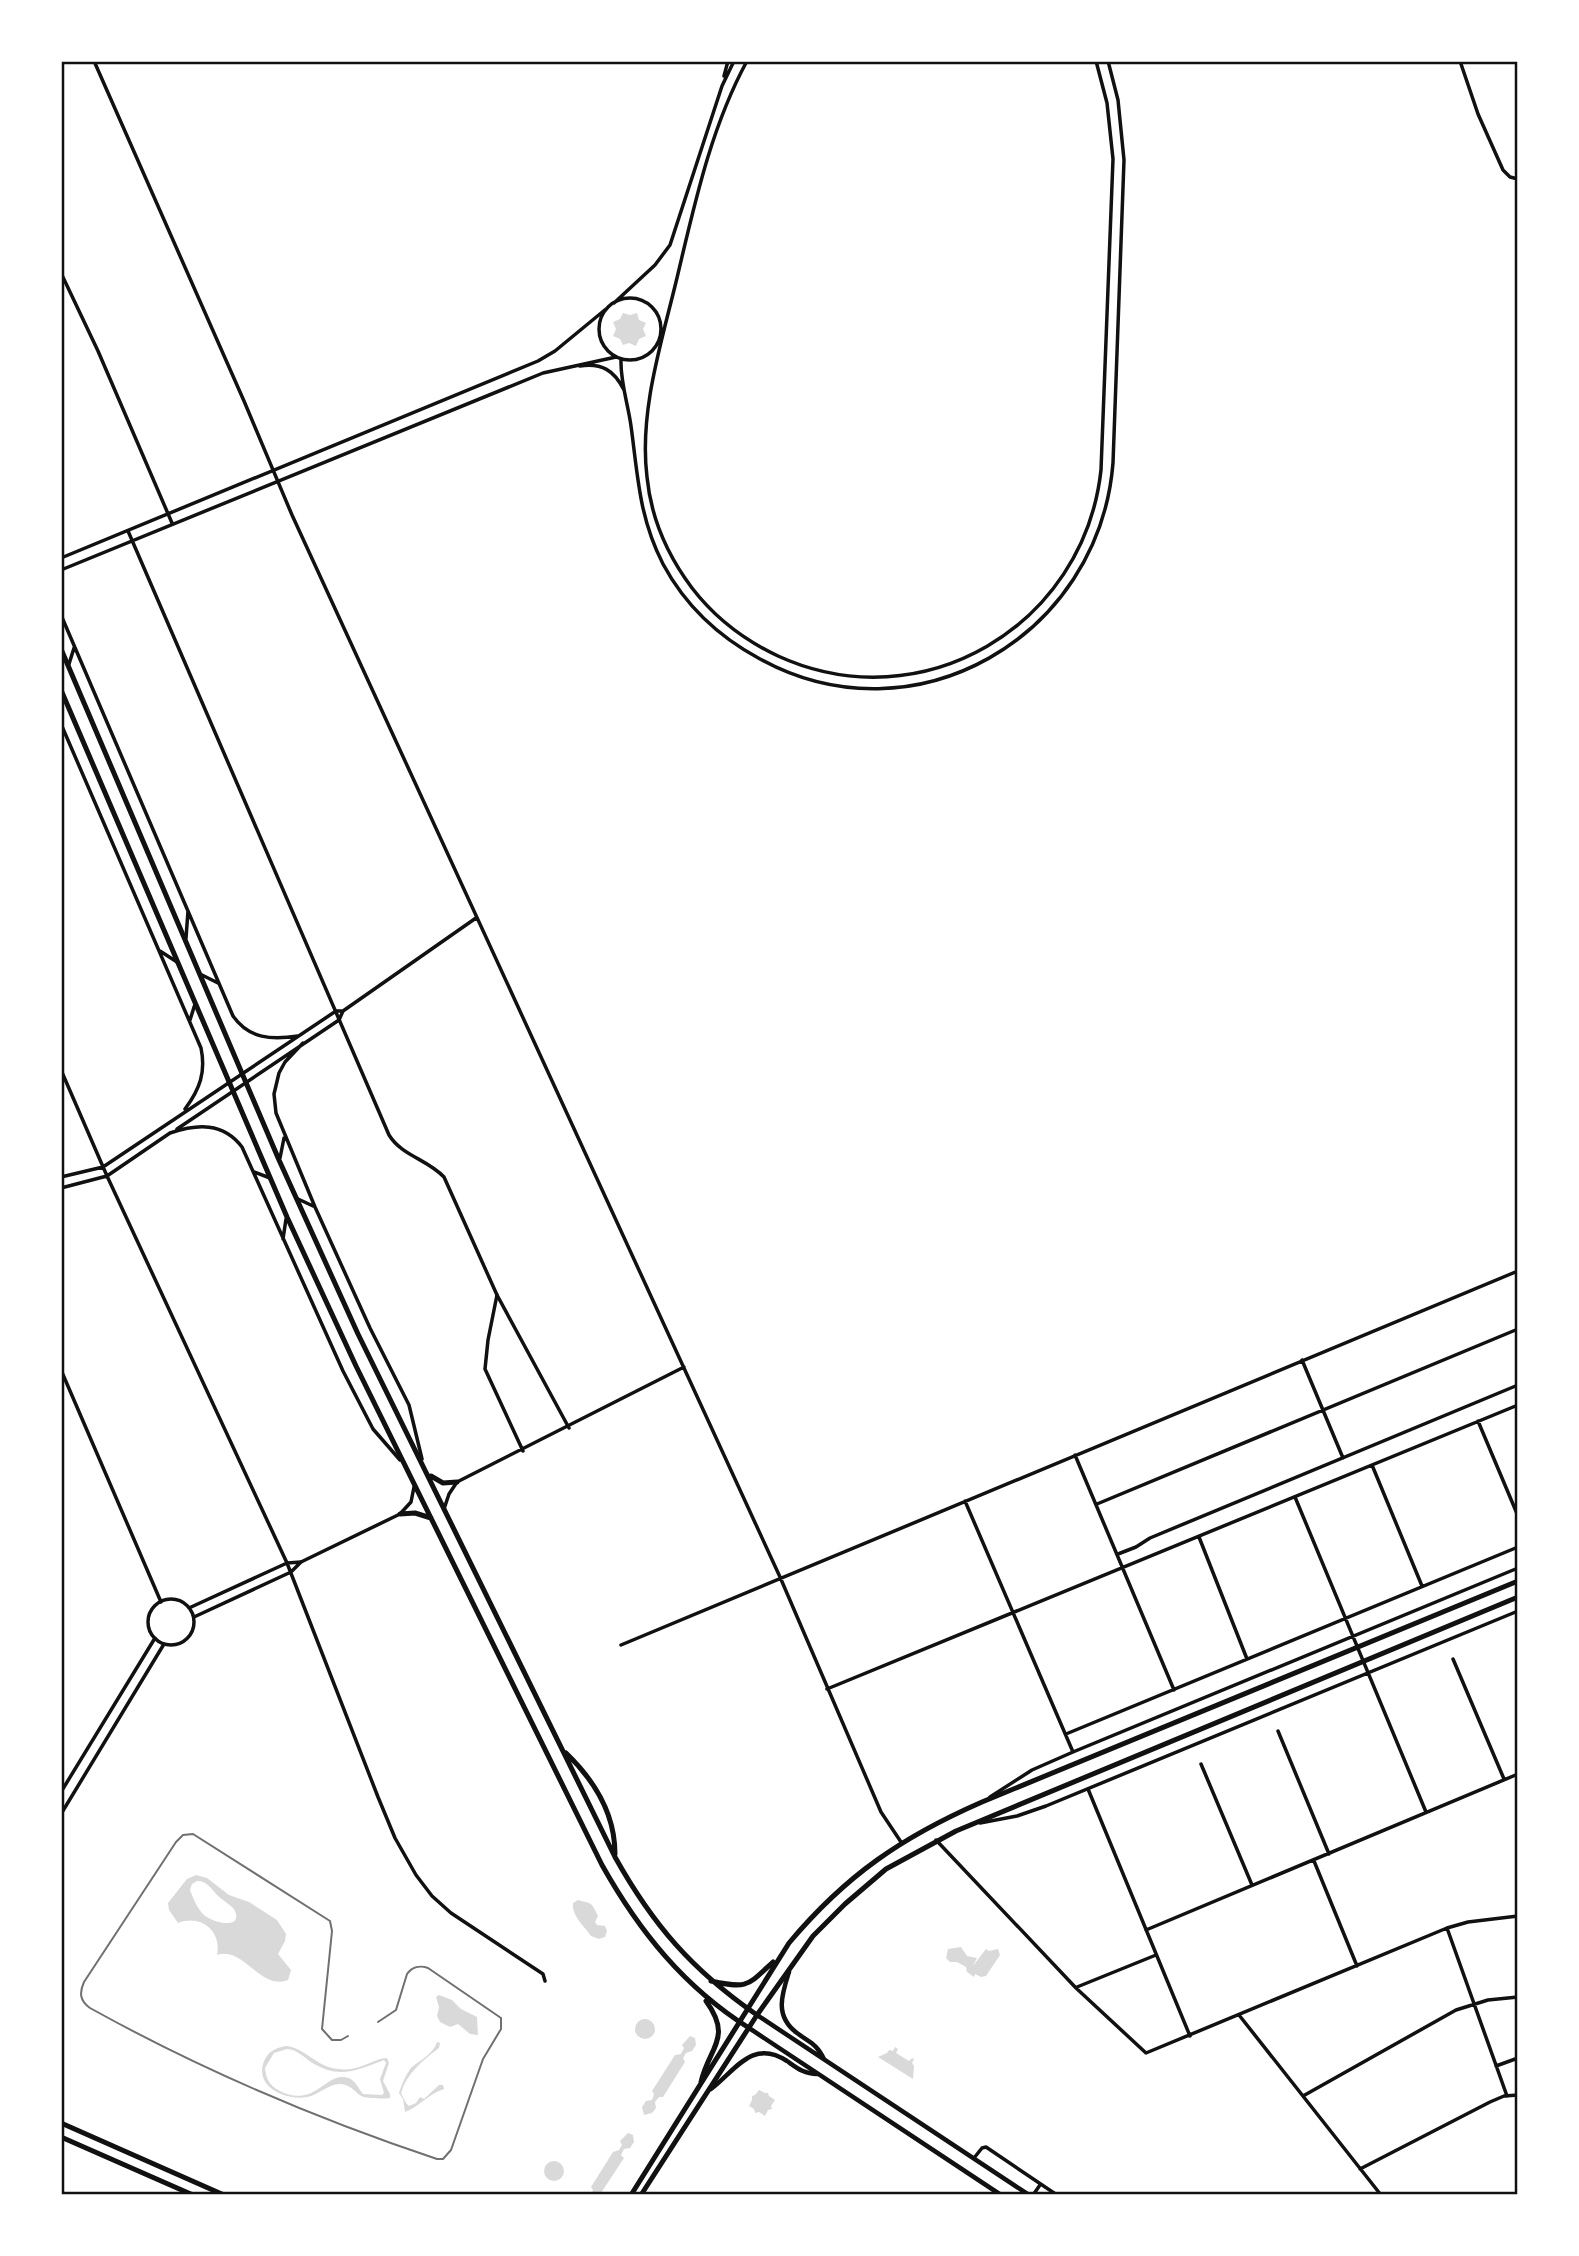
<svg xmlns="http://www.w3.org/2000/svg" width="1579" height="2256" viewBox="0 0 1579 2256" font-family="Raleway,sans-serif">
  <rect width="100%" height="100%" fill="#fff"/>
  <path fill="#d9d9d9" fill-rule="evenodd" d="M623 313 630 315 637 313 639 320 646 323 643 329 646 336 639 339 636 346 629 343 623 345 620 339 613 336 616 329 613 322 620 319Z
    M196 1875 207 1878 229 1895 249 1902 277 1920 286 1934 285 1941 278 1954 291 1970 288 1980C260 1991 244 1946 217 1955 222 1931 201 1914 178 1923L169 1910 168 1903 187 1879ZM197 1881C208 1881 211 1889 218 1896 223 1901 232 1905 235 1911 243 1931 210 1922 203 1914 197 1908 193 1898 190 1890L192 1884Z
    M578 1900C592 1904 591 1901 598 1916L595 1922 597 1925 605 1926 607 1931 605 1937 599 1939 591 1936C584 1926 571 1915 573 1903Z
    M961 1947 967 1956 977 1958 973 1966 986 1949 989 1951 998 1949 1000 1955 986 1976 981 1977 975 1974 974 1977 967 1972 966 1967 957 1962H950L946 1958 948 1949Z
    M439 1995 452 2000 461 2009 477 2017 478 2035 470 2034 458 2024 450 2027 440 2022 437 2016 439 2007 436 1997Z
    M635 2029a10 10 0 1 1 20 0a10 10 0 1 1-20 0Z
    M690 2036 695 2038 696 2045 692 2051 686 2053 683 2058 685 2062 663 2097H659L655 2102 656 2108 652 2113 644 2115 642 2107 646 2101 652 2100 654 2094 652 2091 675 2055 681 2054 684 2048 682 2045Z
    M437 2042 440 2043 439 2048C422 2061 407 2073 401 2093L406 2103 409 2106 416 2103 420 2097 424 2099 439 2085H443L444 2089C428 2094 419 2107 405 2112L403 2099 399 2093C401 2086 407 2072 412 2067 422 2059 433 2054 437 2042Z
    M287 2046C306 2049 317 2067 338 2069 360 2072 374 2058 387 2058L389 2063 383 2081 390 2094V2098C386 2099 368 2098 364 2097 356 2095 353 2085 341 2084 329 2083 319 2095 307 2097 285 2101 252 2086 265 2059 270 2050 278 2047 287 2046ZM287 2049C298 2050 302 2056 311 2062 339 2080 357 2070 384 2060L386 2063 380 2079 384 2093 382 2095 363 2094C357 2087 355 2078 344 2077 324 2075 313 2109 278 2090 269 2085 266 2078 265 2068L274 2053Z
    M895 2047 898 2049 896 2053 909 2061 912 2058 914 2059 912 2063 914 2066 913 2079 878 2057 887 2053 889 2050 893 2051Z
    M759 2090 765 2093H768L769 2096 775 2100 771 2106 772 2109 768 2110 765 2116 759 2112 755 2113 754 2109 749 2106 752 2100V2096L755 2095Z
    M628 2133 633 2135 634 2142 630 2148 624 2149 621 2155 624 2158 601 2193 591 2195 593 2190 591 2187 613 2152 619 2150 622 2145 620 2141Z
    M544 2171a10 10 0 1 1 20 0a10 10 0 1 1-20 0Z"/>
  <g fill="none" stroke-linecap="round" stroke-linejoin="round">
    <path stroke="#111" stroke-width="3.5" d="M94 61 244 401 292 515 780 1577 881 1812 901 1842
      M1460 61 1478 114 1503 170 1510 177 1518 179
      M61 273 98 351 172 523
      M61 615 233 1016C249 1039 272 1040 298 1036
      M69 664 74 648
      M61 724 201 1048C206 1072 200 1089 185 1109
      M186 938 188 911
      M160 951 177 962
      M200 974 218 983
      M190 1020 195 1004
      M303 1043 285 1062 279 1073 274 1094 276 1113 315 1207 370 1328 409 1405 422 1459
      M61 1070 107 1176 287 1563
      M177 1129 339 1020 343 1011
      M170 1133C197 1124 223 1122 242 1147L343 1371 373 1429 400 1460
      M280 1158 284 1138
      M254 1172 270 1178
      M61 1177 103 1167 336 1011H343L476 918
      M61 1188 107 1176 170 1133
      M298 1199 313 1206
      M283 1239 286 1219
      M497 1295 488 1340 485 1369 523 1451
      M1302 1360 1343 1458
      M61 1370 161 1602
      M1478 1421 1518 1516
      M1075 1455 1174 1690
      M1372 1465 1422 1586
      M1295 1497 1426 1812
      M965 1501 1073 1752
      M1097 1504 1518 1329
      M444 1509 449 1494 457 1482 684 1367
      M1199 1537 1247 1659
      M1118 1554 1136 1547 1150 1538 1518 1385
      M301 1562 400 1514 411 1502 414 1487
      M621 1645 1518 1271
      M1453 1659 1504 1779
      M827 1689 1518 1405
      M1278 1731 1329 1854
      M1066 1734 1518 1547
      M1201 1764 1252 1885
      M1088 1789 1190 2036
      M990 1797 1032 1770 1073 1752 1518 1568
      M980 1823 1017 1816 1046 1806 1518 1611
      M936 1840 1076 1988 1146 2053 1447 1928 1468 1922 1518 1916
      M1314 1861 1357 1966
      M1447 1928 1507 2096
      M1146 1930 1518 1774
      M1077 1987 1156 1955
      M1239 2015 1381 2195
      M1496 2066 1518 2058
      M1303 2096 1456 2010 1488 2000 1518 1997
      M974 2158 982 2148 986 2147 1057 2195
      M1360 2169 1490 2102 1504 2096 1518 2095
      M1033 2195 1040 2185"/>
    <path stroke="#111" stroke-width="3.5" d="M747 61C710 129 694 207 676 282 661 344 639 413 647 477 651 518 668 556 692 588 715 618 744 640 778 656 922 722 1084 626 1101 470L1113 159 1107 103 1096 61
      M724 76 728 61
      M599 329a31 31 0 1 1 62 0a31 31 0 1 1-62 0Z
      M614 303 655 265 670 245 722 86 734 61
      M621 359C620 381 628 404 631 426 638 477 639 517 663 564 685 605 719 637 760 659 914 744 1099 637 1113 463L1124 160 1118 100 1108 61
      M580 366C602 363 614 370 624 390
      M128 531 389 1135C402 1156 427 1159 444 1177L497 1295 569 1428
      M61 558 538 361 555 351 606 309
      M61 570 543 373 616 357
      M287 1563 378 1797 395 1838 416 1875 432 1896 451 1913 543 1974 545 1981
      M148 1622a23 23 0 1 1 46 0a23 23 0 1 1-46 0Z
      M189 1608 287 1563 301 1562
      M194 1617 291 1572 300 1563
      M61 1792 155 1638
      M61 1814 164 1644"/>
    <path stroke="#111" stroke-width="4.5" d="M789 1972C782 1994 774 2016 797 2033 810 2043 816 2043 824 2059
      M757 2015 1029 2195
      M749 2028 1001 2195
      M711 2089C735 2071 752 2038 787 2061 797 2068 804 2074 817 2074"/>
    <path stroke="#111" stroke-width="5" d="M61 649 279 1160 358 1334 615 1857C653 1925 692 1970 757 2015
      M61 690 287 1217 356 1366 602 1865C639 1931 684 1987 749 2028
      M431 1476 443 1483 457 1482
      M400 1514 415 1513 431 1518
      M566 1753C594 1780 615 1814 615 1854
      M711 1981C748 1989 747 1986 773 1962
      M701 2082C709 2047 733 2038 706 2001
      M61 2123 224 2195
      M61 2137 193 2195
      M631 2195 789 1943C846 1875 902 1837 982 1802L1518 1581
      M641 2195 757 2015 813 1936 845 1904 886 1869 956 1831 1518 1597"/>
    <path stroke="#707070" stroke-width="2" d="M348 2036 341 2040H332L322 2029 332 1931 330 1921 193 1834 183 1835 176 1842 84 1982C79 1993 80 2001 90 2008 200 2069 317 2119 437 2159H443L451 2150 483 2059 501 2029V2018L428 1968C420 1965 412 1967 407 1974L396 2010 378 2022"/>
  </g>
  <rect width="1579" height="2256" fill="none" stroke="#ffffff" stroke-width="126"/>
  <rect x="63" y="63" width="1453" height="2130" fill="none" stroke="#111" stroke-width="2.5"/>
</svg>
